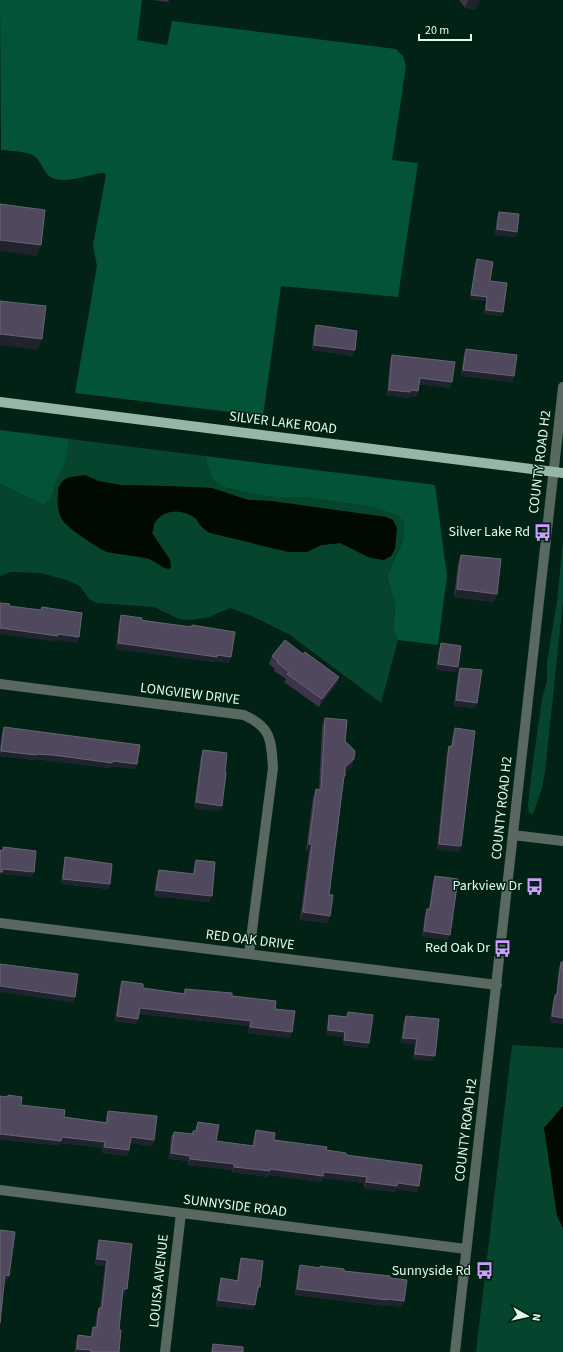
<svg xmlns="http://www.w3.org/2000/svg" width="563" height="1352" viewBox="0 0 563 1352" font-family="'Source Sans 3',sans-serif">
  <rect width="100%" height="100%" fill="#012214"/>
  <path fill="#07442d" fill-rule="evenodd" d="M70 439 205 456 212 479 223 487 253 494 275 497H303L372 507 399 516 404 524V538L392 565 387 577 394 601 395 612 393 629 398 640 381 703 290 635 254 617 230 608 209 617 192 620 179 619 154 607 97 603 89 599 80 586 66 580 41 573 11 572 0 576V484L44 505 52 497 57 479 64 466ZM67 478H93L98 481 121 485 164 486 212 488 248 500 271 501 386 517 351 548 341 543 321 545 307 552H289L262 546 201 526C199 524 198 520 196 518 184 507 162 509 154 524 153 527 153 531 152 533L170 560 171 567 169 569 164 568 149 559 105 551 58 493V487Z
    M563 542V601L545 772 542 788 533 814 529 813 528 805 532 769 542 699 547 681V662L557 601Z
    M512 1045 563 1048V1352H476Z"/>
  <path fill="#035337" d="M0 0H142L137 40 167 45 172 21 396 49 403 56 406 66 392 160 418 163 398 297 281 286 263 416 75 393 97 266 93 245 106 175 104 173H100C87 176 60 185 49 176 43 171 42 162 34 156 25 151 11 151 1 150Z
    M0 430 70 439 64 466 57 479 52 497 44 505 0 484Z
    M205 456 435 485 447 576 438 645 398 640 393 629 395 612 394 601 387 577 392 565 404 538V524L399 516 372 507 303 497H275L253 494 223 487 212 479Z"/>
  <path fill="#000902" d="M85 475 98 481 121 485 164 486 212 488 248 500 271 501 386 517 393 520 397 528 395 549 391 556 384 560 370 558 340 543 321 545 307 552H289L210 533C206 531 203 528 200 525 198 523 197 519 195 518 182 508 162 509 154 524 153 527 153 531 152 533L170 560 171 567 169 569C161 567 155 560 147 558 134 555 120 555 107 552 99 549 69 529 64 522 58 515 57 504 58 496 59 475 69 478 85 475Z
    M563 1106V1228L557 1216 544 1128Z"/>
  <g fill="none" stroke-linecap="round" stroke-linejoin="round">
    <path stroke="#596860" stroke-width="10" d="M0 684 244 715C272 728 271 740 273 768L249 954
      M513 835 563 841
      M0 923 497 985
      M0 1190 466 1249
      M165 1352 181 1213
      M455 1352 563 387"/>
    <path stroke="#97b6a5" stroke-width="10" d="M0 402 563 473"/>
  </g>
  <path fill="#3e334a" d="M152 0H169L168 2Z
    M459 0H480L476 9 465 8Z
    M499 212 517 232 515 237 495 235 497 218Z
    M477 259 490 281 502 316 484 314 486 301 470 299 475 264Z
    M316 325 355 350 353 356 312 350 314 331Z
    M466 349 514 376 512 382 461 376 464 354Z
    M392 355 452 382 450 388 419 384 418 391 416 397 409 396 408 398 387 395 390 361Z
    M461 555 494 602 454 597 458 563Z
    M121 615 141 620 191 627 192 625 229 663 216 661 215 662 116 649 119 621Z
    M441 643 456 672 436 670 439 649Z
    M303 654 339 677 336 685 319 707 284 682 286 679 274 671 275 669 269 664 272 656Z
    M460 668 475 708 454 706 458 673Z
    M325 718 345 741 352 767 345 772V776L343 781 329 895 330 916 327 923 300 920 309 851H306L313 797 316 789 319 790 322 726Z
    M4 727 137 764 135 769 111 766 110 768 51 761 35 759 34 760 0 756V748L2 733Z
    M455 728 459 852 437 849 447 752 449 746 451 747 453 734Z
    M203 750 225 772 222 806 220 811 194 808 201 756Z
    M65 857 110 884 108 889 61 884 64 862Z
    M196 860 212 896 209 902 154 896 157 875 159 870 193 874 194 866Z
    M435 876 448 940 422 937 425 914 427 909H429L433 882Z
    M561 962H563V1024L550 1022 553 1001 555 995H556L559 967Z
    M122 981 143 988 183 994 185 989 232 996 275 1009 290 1038 248 1033 249 1026 139 1014 138 1019 136 1024 115 1021 120 986Z
    M348 1012 369 1043 367 1048 343 1045 344 1037 326 1035 328 1019 329 1015 346 1017Z
    M406 1016 433 1061 413 1059 415 1044 401 1043 404 1020Z
    M8 1095 21 1105 64 1117 106 1122V1117L108 1111 154 1140 152 1146 130 1143 129 1150 127 1156 102 1153 103 1148 60 1143 59 1146 8 1097Z
    M198 1122 216 1141 252 1146 254 1136 256 1130 274 1140 346 1155 419 1186 417 1192 396 1189 395 1192 364 1188V1183L323 1178 321 1182 269 1175 268 1177 232 1172V1170L188 1165V1161L169 1159 171 1137 174 1132 192 1134 193 1131H195Z
    M99 1240 125 1295 123 1294 119 1330V1352H75L76 1341 78 1335 91 1337V1333L93 1327H95L97 1313 99 1308H100L105 1266 95 1265 97 1246Z
    M241 1258 260 1287 258 1293H257L253 1310 216 1306 219 1284 221 1278 237 1280 239 1264Z
    M300 1265 319 1268 320 1266 344 1271 390 1278 404 1301 402 1307 386 1305 385 1306 295 1295 298 1271Z
    M213 1344 243 1352H211Z"/>
  <path fill="#1e232d" d="M468 0H480L476 9 465 8Z
    M497 229 517 232 515 237 495 235Z
    M0 240 41 245 37 256 0 251Z
    M471 295 487 297 486 301 470 299Z
    M486 310 503 312 502 316 484 314Z
    M0 334 42 339 38 350 0 345Z
    M314 345 355 350 353 356 312 350Z
    M463 370 514 376 512 382 461 376Z
    M420 378 452 382 450 388 417 384Z
    M389 390H411L418 391 416 397 409 396 408 398 387 395Z
    M457 589 497 594 494 602 454 597Z
    M0 628 58 634 79 637 77 643 57 640 56 642 0 634Z
    M118 643 231 657 229 663 216 661 215 662 116 649Z
    M438 664 458 667 456 672 436 670Z
    M339 677 336 685 319 707 322 699Z
    M456 700 477 703 475 708 454 706Z
    M1 751 113 761 137 764 135 769 111 766 110 768 51 761 35 759 34 760 0 756V754Z
    M354 759 352 767 343 774 345 767Z
    M196 802 222 806 220 811 194 808Z
    M309 844H312L309 851H306Z
    M439 844 461 846 459 852 437 849Z
    M3 869 34 872 32 877 2 874 0 877V872Z
    M63 879 110 884 108 889 61 884Z
    M156 890 212 896 209 902 154 896Z
    M303 912 330 916 327 923 300 920Z
    M424 931 450 935 448 940 422 937Z
    M0 986 75 997 73 1003 0 992Z
    M140 1008 251 1021 249 1026 138 1014Z
    M117 1016 138 1019 136 1024 115 1021Z
    M552 1016 563 1018V1024L550 1022Z
    M250 1027 292 1032 290 1038 248 1033Z
    M328 1030 345 1032 344 1037 326 1035Z
    M403 1038 417 1039 415 1044 401 1043Z
    M344 1040 369 1043 367 1048 343 1045Z
    M415 1054 435 1056 433 1061 413 1059Z
    M0 1134 62 1137 105 1142 103 1148 60 1143 59 1146 0 1140Z
    M131 1137 154 1140 152 1146 129 1143Z
    M104 1147 129 1150 127 1156 102 1153Z
    M171 1153 190 1156 188 1161 169 1159Z
    M190 1159 234 1164 232 1170 188 1165Z
    M234 1167 324 1172 367 1177 364 1183 323 1178 321 1182 269 1175 268 1177 232 1172Z
    M366 1182 398 1183 419 1186 417 1192 396 1189 395 1192 364 1188Z
    M97 1259 107 1260 105 1266 95 1265Z
    M5 1275 9 1276 7 1281H2Z
    M258 1287H260L258 1293H256Z
    M123 1289H127L125 1295 121 1294Z
    M297 1289 404 1301 402 1307 386 1305 385 1306 295 1295Z
    M218 1300 255 1305 253 1310 216 1306Z
    M77 1349 91 1350 90 1352H76Z"/>
  <path fill="#50485c" stroke="#686473" d="M0 204 45 210 41 245 0 240Z
    M499 212 519 214 517 232 497 229Z
    M477 259 493 262 490 281 507 283 503 312 486 310 487 297 471 295Z
    M0 301 46 306 42 339 0 334Z
    M316 325 357 331 355 350 314 345Z
    M466 349 517 355 514 376 463 370Z
    M392 355 455 362 452 382 420 378 418 391 411 390 410 392 389 390Z
    M461 555 501 559 497 594 457 589Z
    M0 603 10 604 9 606 41 610 42 607 82 613 79 637 58 634V636L0 628Z
    M121 615 142 618 141 620 161 623 192 627V625L235 632 231 657 217 655V657L118 643Z
    M285 640 303 654 305 652 339 677 322 699 287 674 289 672 277 662 278 661 272 656Z
    M441 643 461 646 458 667 438 664Z
    M460 668 482 670 477 703 456 700Z
    M325 718 347 720 345 741 355 751 354 759 345 767V776H344L329 895H333L330 916 303 912 312 844H309L316 789 321 790Z
    M4 727 140 745 137 764 113 761 112 763 53 755 37 754 36 755 1 751Z
    M455 728 475 731 461 846 439 844 449 746 452 747Z
    M203 750 227 753 225 772 226 773 222 806 196 802Z
    M3 847 36 851 34 872 3 869 2 872H0V850L3 851Z
    M65 857 112 864 110 884 63 879Z
    M196 860 215 862 212 896 156 890 159 870 194 874Z
    M435 876 458 879 450 935 424 931 427 909H430Z
    M561 962H563V1018L552 1016 555 995H557Z
    M0 964 78 974 75 997 0 986Z
    M122 981 143 984V988L185 994V989L232 993V996L276 1001 275 1009 295 1011 292 1032 250 1027 251 1021 140 1008 138 1019 117 1016Z
    M348 1012 373 1015 369 1043 344 1040 345 1032 328 1030 329 1015 347 1017Z
    M406 1016 439 1019 435 1056 415 1054 417 1039 403 1038Z
    M8 1095 22 1097 21 1105 65 1110 64 1117 107 1123 108 1111 157 1116 154 1140 131 1137 129 1150 104 1147 105 1142 62 1137 61 1141 0 1134V1096L8 1097Z
    M198 1122 219 1125 216 1141 254 1146 256 1130 275 1133 274 1140 327 1147 326 1150 346 1153V1155L422 1165 419 1186 398 1183 397 1186 366 1182 367 1177 324 1172 323 1176 270 1169V1171L234 1167V1164L190 1159V1156L171 1153 174 1132 193 1134V1131H196Z
    M0 1230 15 1232 9 1276 5 1275 0 1323Z
    M99 1240 132 1244 127 1289H123L119 1330H121L119 1352H91V1350L77 1349 78 1335 92 1337 93 1327 97 1328 99 1308H102L107 1260 97 1259Z
    M241 1258 263 1261 260 1287H258L255 1305 218 1300 221 1278 238 1281Z
    M300 1265 320 1268V1266L344 1269V1271L390 1276V1278L407 1280 404 1301 387 1299V1300L297 1289Z
    M213 1344 243 1347V1352H212Z"/>
  <defs>
    <symbol id="bus-bare" viewBox="-9 -9 18 18"><path d="M-5-6H5V4H4V6H2V4H-2V6H-4V4H-5ZM-3.5-4V0h7V-4ZM-3.5 1.2v1.5H-2V1.2ZM2 1.2v1.5H3.5V1.2Z" fill="#d09dff" stroke="#012214" stroke-width="2.5" paint-order="stroke"/></symbol>
  </defs>
  <g fill-rule="evenodd">
    <use href="#bus-bare" x="530" y="520" width="25" height="25"/>
    <use href="#bus-bare" x="522" y="874" width="25" height="25"/>
    <use href="#bus-bare" x="490" y="936" width="25" height="25"/>
    <use href="#bus-bare" x="472" y="1258" width="25" height="25"/>
  </g>
  <g text-anchor="middle" dominant-baseline="central" stroke-width="3" stroke-linejoin="round" paint-order="stroke">
    <g font-size="14" fill="#e7faef" stroke="#012214">
      <text transform="translate(283 423) rotate(7)">SILVER LAKE ROAD</text>
      <text transform="translate(540 462) rotate(-83)">COUNTY ROAD H2</text>
      <text transform="translate(190 694) rotate(7)">LONGVIEW DRIVE</text>
      <text transform="translate(502 808) rotate(-84)">COUNTY ROAD H2</text>
      <text transform="translate(250 940) rotate(7)">RED OAK DRIVE</text>
      <text transform="translate(466 1130) rotate(-83)">COUNTY ROAD H2</text>
      <text transform="translate(235 1206) rotate(7)">SUNNYSIDE ROAD</text>
      <text transform="translate(159 1281) rotate(-84)">LOUISA AVENUE</text>
    </g>
    <g font-size="14" fill="#e7faef" stroke="#012214" text-anchor="end">
      <text x="530" y="532">Silver Lake Rd</text>
      <text x="522" y="886">Parkview Dr</text>
      <text x="490" y="948">Red Oak Dr</text>
      <text x="471" y="1271">Sunnyside Rd</text>
    </g>
  </g>
  <g transform="translate(527 1316) rotate(98)" stroke="#012214" stroke-width="3" paint-order="stroke">
  <path d="M0-3L7 15L0 10L-7 15Z" fill="#e7faef"/>
  <text y="-6" font-size="11" font-weight="bold" text-anchor="middle" fill="#e7faef">N</text>
  </g>
  <path d="M419 34v6h52v-6" fill="none" stroke="#e7faef" stroke-width="2"/>
  <text x="425" y="34" font-size="12" fill="#e7faef" stroke="#012214" stroke-width="3" paint-order="stroke">20 m</text>
</svg>
